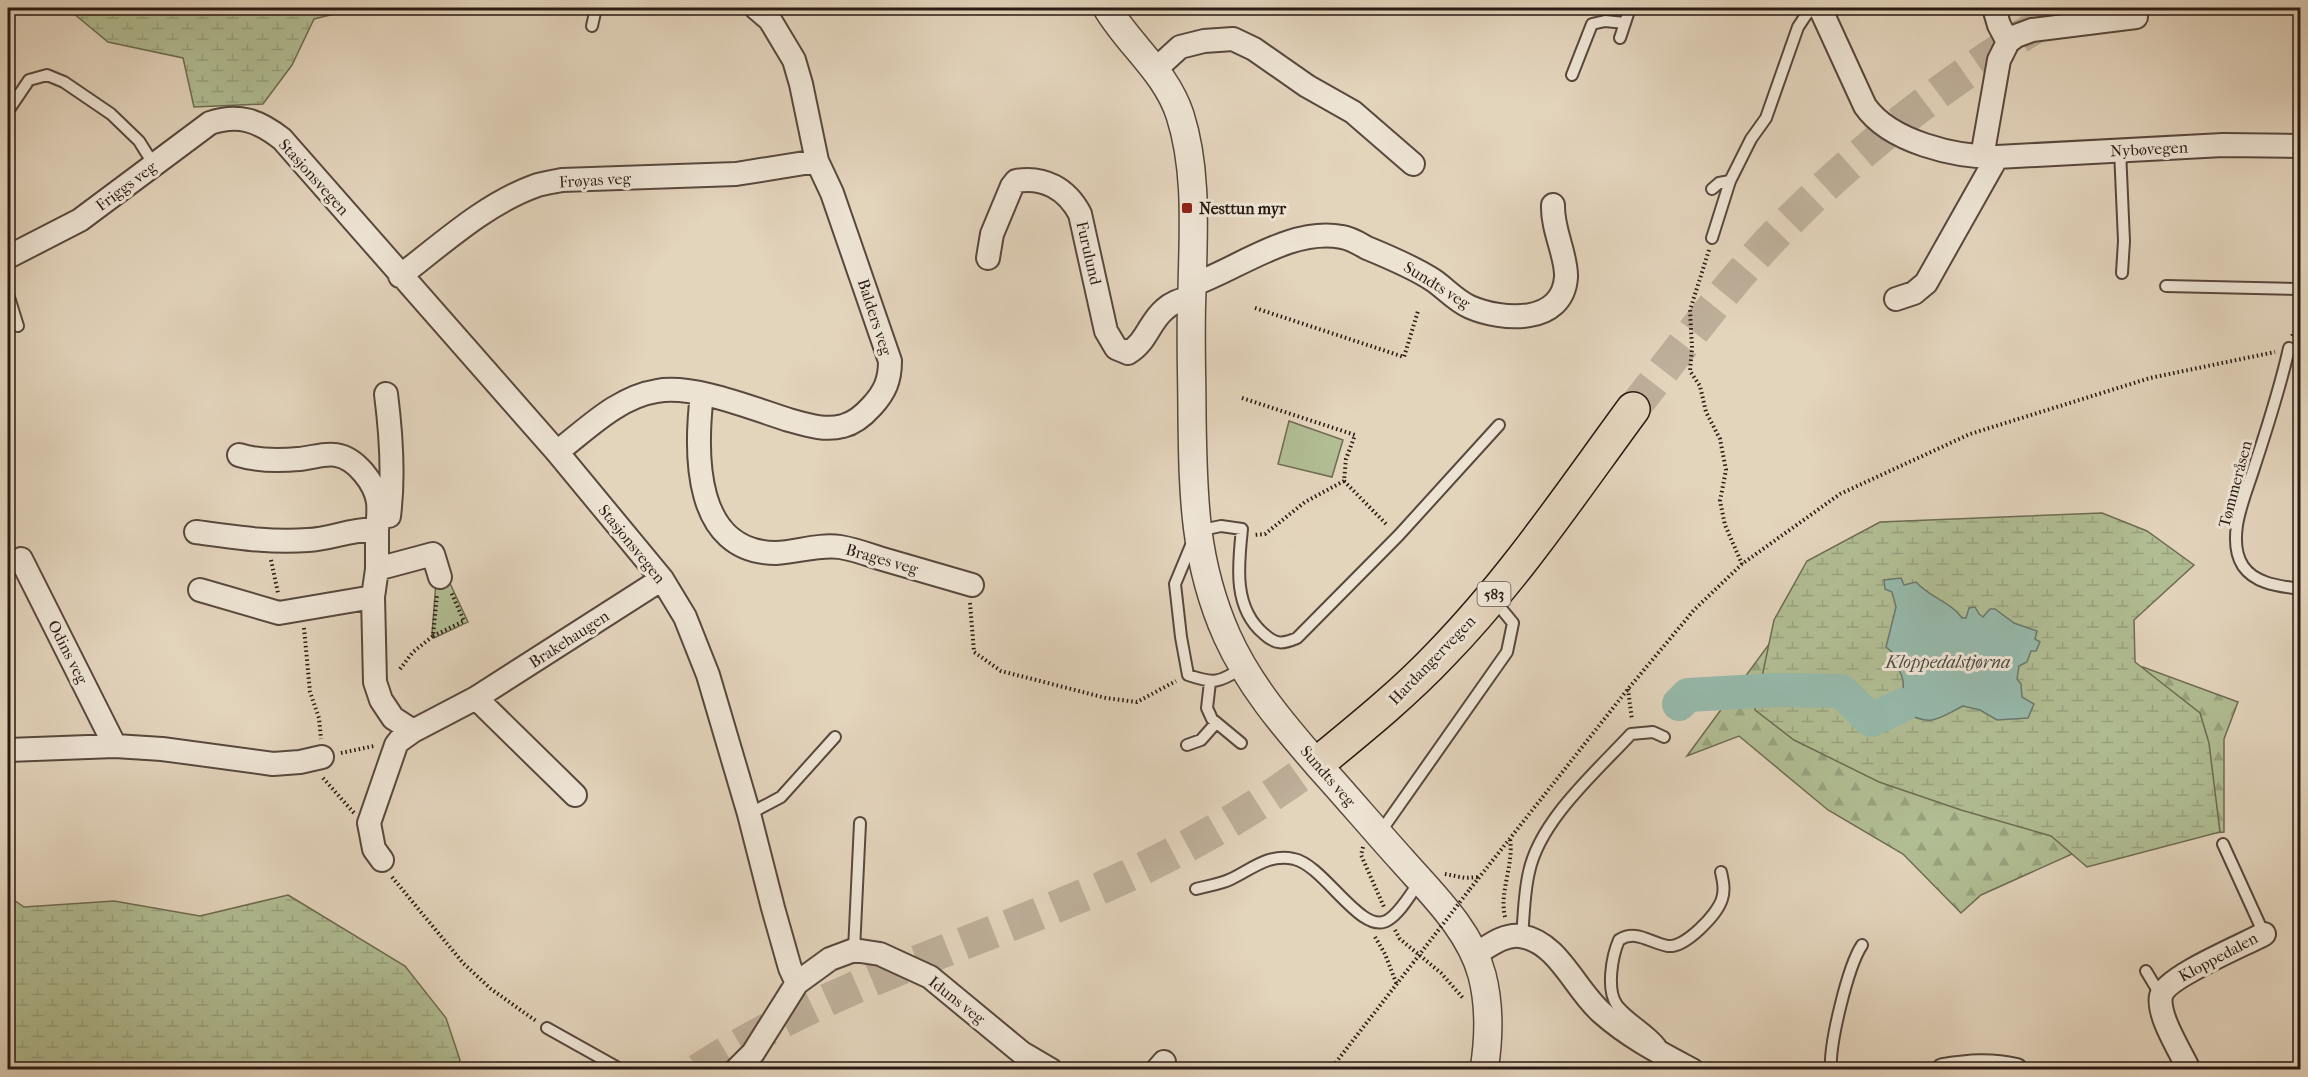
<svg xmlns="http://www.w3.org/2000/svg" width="2308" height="1077" viewBox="0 0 2308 1077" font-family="'IM FELL French Canon',serif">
  <defs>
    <pattern id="forest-firs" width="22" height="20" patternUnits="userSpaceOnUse" patternTransform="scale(1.5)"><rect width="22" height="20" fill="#b1bd93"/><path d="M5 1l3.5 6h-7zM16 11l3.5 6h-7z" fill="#98a27e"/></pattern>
    <pattern id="wetland-marsh" width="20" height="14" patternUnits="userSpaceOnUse" patternTransform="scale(1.5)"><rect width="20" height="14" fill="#b1bd93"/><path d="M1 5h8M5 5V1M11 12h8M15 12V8" fill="none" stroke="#98a27e"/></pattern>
  </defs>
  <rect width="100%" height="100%" fill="#e3d4bc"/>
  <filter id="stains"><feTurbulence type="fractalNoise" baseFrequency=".00333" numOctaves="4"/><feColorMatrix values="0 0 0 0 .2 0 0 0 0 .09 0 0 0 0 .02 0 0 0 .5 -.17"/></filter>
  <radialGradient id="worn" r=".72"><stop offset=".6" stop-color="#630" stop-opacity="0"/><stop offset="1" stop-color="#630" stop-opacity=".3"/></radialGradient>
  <path fill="url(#forest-firs)" stroke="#6e6c53" stroke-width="1.5" d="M1792 613 2153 689 2143 667 2238 702 2224 739V832L2101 841 1981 895 1961 913 1903 854 1828 810 1739 736 1687 756Z"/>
  <path fill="url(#wetland-marsh)" stroke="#6e6c53" stroke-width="1.5" d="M67 8H359L314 19 292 65 263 104 194 107 183 58 108 42Z
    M2102 513 2147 531 2194 565 2134 620 2135 662 2200 713 2209 743 2220 832 2087 867 2051 836 1961 810 1879 782 1794 740 1755 710 1774 620 1807 561 1880 522Z
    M288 895 405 966 446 1018 460 1060 455 1069H8V896L24 907 114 901 200 916Z"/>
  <path fill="#b1bd93" stroke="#6e6c53" stroke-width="1.5" d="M1289 421 1343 440 1332 477 1278 464Z
    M447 577 468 622 434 638 432 634 436 582Z"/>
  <path fill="#96b9ab" stroke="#6b796e" stroke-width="1.5" d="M1901 578 1904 585 1916 582C1929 597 1951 602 1962 618H1966L1969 608 1975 607 1979 614 1983 617 1990 609H1995L2014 623 2037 631 2035 639 2040 642 2036 651H2031L2027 662 2019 666 2017 679 2021 684 2022 697 2034 704 2028 718 1997 720 1980 710 1963 706C1939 718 1931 728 1905 712 1899 691 1910 684 1895 664L1898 657 1886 647 1896 607 1892 592 1885 589 1884 580Z"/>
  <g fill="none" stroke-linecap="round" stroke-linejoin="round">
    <path stroke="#96b9ab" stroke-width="34" d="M1679 704 1688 695 1776 690 1841 691 1871 720 1903 705"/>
    <path stroke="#beaf9a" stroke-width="33" stroke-dasharray="33 16" stroke-linecap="butt" d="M1633 409C1683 346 1730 280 1787 223 1871 139 1965 67 2068 8
      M698 1070C824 988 968 946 1105 886 1184 851 1259 808 1328 755"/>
    <defs>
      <path id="service" d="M592 26 596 8
        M1620 38 1630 8
        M1572 75 1592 24 1605 21 1625 23
        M8 111 29 80 47 75 64 82 111 114 139 141 154 165
        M2120 150 2124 241 2122 273
        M1712 189 1719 183 1730 181 1751 139 1766 118 1798 27 1806 15 1813 8
        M1712 238 1730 181
        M2166 286 2300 289
        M8 294 18 326
        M2289 348C2280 389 2267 428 2254 468 2248 487 2240 506 2237 525 2235 539 2235 554 2243 566 2255 584 2280 586 2300 589
        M1242 668C1219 683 1214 684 1188 675L1181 637 1175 584 1197 531 1221 526 1242 529C1238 566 1233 608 1264 634 1276 645 1283 644 1297 638L1399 535 1499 425
        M1210 682 1207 708 1212 719 1241 743
        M1187 745 1201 740 1216 723
        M749 814 781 797 835 737
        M1386 824 1507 652 1513 623 1494 600
        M2223 844 2264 934
        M1196 889C1207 886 1221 884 1231 879 1252 869 1269 853 1294 859 1324 865 1362 937 1388 920 1401 912 1411 893 1420 881
        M1522 936C1524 915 1524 893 1529 872 1540 820 1596 772 1631 734L1653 732 1664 737
        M854 950 860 823
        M2146 971 2161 996
        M547 1028 622 1070
        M1660 1044C1648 1029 1629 1020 1617 1005 1606 990 1612 956 1619 940 1636 929 1650 943 1668 946 1685 948 1717 915 1722 899 1725 890 1723 881 1721 872
        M1831 1070C1829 1044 1848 966 1862 945"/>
      <path id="minor" d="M1820 8 1865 106C1890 142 1955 157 1997 157L2223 145 2300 146
        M2008 42 2016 36 2032 30 2136 17
        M1156 69 1180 47 1204 41 1233 39 1254 49 1307 86 1353 112 1413 164
        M1982 157 1999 60 2008 42 1999 25 1994 8
        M8 257 80 220 210 123C239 113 259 121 282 139L557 452 662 579 685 617 708 675 749 814 773 908 790 968 797 983 753 1053 736 1070
        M988 258 992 234 1012 186 1016 181C1044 176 1067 189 1080 214L1106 331 1116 348 1128 353C1147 342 1149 322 1165 309 1172 302 1182 300 1191 297
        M400 276C442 244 485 204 535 186 543 183 553 182 562 180L736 174 817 161
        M1192 285C1238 269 1291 227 1342 237 1350 238 1360 244 1367 248 1389 257 1413 267 1433 280 1445 288 1456 301 1470 307 1502 321 1563 325 1566 277 1567 256 1552 230 1553 205
        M1896 299 1914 293 1926 283 1997 157
        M386 394C391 433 394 477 389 516
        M702 394C695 453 693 553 776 553 797 552 819 544 840 547 853 549 867 554 879 558 910 567 941 576 972 585
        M557 452C587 429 618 397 657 391 693 384 754 409 789 420 807 425 825 431 843 426 855 423 864 415 872 406 885 392 890 380 890 361L832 193 817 161 801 84 794 60 770 20 756 8
        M239 455C258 461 278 461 299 459 311 458 324 453 336 455 356 458 375 483 378 502 379 511 378 521 377 530
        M196 532C233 537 270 543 308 540 332 539 353 528 377 530V569L373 597 375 682 381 700 393 718 413 731 476 698 662 579
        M21 559 115 746
        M377 569 433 554 440 577
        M200 590 279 613 373 597
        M476 698 575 795
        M8 750 115 746 162 749 273 764 300 762 322 757
        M382 860 374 849 369 823 396 745 399 741 413 731
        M1474 955C1488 947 1503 934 1520 936 1558 941 1575 990 1602 1013 1629 1037 1660 1053 1692 1070
        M797 983 830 959 854 950 880 954 930 977 1022 1053 1051 1070
        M1157 1070 1164 1062
        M1943 1070C1969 1066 1990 1064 2016 1070
        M2189 1070C2181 1052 2157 1016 2161 996 2166 977 2244 945 2264 934"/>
      <path id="tertiary" d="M1107 8C1129 45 1166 72 1180 115 1198 171 1193 234 1192 291 1190 333 1192 374 1192 416 1193 495 1194 562 1227 636 1249 685 1284 726 1319 766 1347 797 1374 829 1402 860 1432 894 1470 930 1482 975 1490 1006 1489 1039 1484 1070"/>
      <path id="primary" d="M1328 755C1367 723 1406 691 1441 654 1513 580 1572 492 1633 409"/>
    </defs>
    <use href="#service" stroke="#58483d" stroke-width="14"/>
    <use href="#minor" stroke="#58483d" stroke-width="26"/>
    <use href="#tertiary" stroke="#58483d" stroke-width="30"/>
    <use href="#primary" stroke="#2a1a13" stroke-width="36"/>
    <path stroke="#2a1a13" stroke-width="4" stroke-dasharray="1.5 3" stroke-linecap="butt" d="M1709 250 1690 310 1692 348 1690 371 1700 386 1706 412 1720 439 1726 470 1720 501 1725 525 1742 564
      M1255 308 1404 357 1418 311
      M2292 336 2295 331 2300 329
      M1242 398 1355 435 1346 459 1344 481 1305 502 1265 534 1254 535
      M1344 481 1388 526
      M271 560 278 593
      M970 603 974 652 1001 671 1106 698 1137 702 1176 681
      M304 628 310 692 319 718 321 739
      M433 636 464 621 451 592
      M400 669 413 652 433 636 437 595
      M1628 689 1632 720
      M341 753 374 746
      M323 778 354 813
      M1363 847 1361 855 1384 907
      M1445 874 1465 878 1479 877
      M392 877 463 963 491 989 536 1021
      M1470 889 1628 689 1694 610 1742 564 1840 494 1970 434 2150 378 2275 352
      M1505 917C1499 891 1514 866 1510 839
      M1395 930 1400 939 1441 973 1463 998
      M1375 937 1385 954 1397 985
      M1330 1070 1413 963"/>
    <use href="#service" stroke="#ede3d3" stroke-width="10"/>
    <use href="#minor" stroke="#ede3d3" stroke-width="22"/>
    <use href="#tertiary" stroke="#ede3d3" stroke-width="27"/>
    <use href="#primary" stroke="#e3d4bc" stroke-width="33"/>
    <path stroke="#2a1a13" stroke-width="4" stroke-dasharray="1.5 3" stroke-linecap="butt" d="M1413 963 1470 889"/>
  </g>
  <rect fill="#8f2418" stroke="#ede3d3" stroke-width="2" x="1181" y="202" width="12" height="12" rx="3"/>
  <g text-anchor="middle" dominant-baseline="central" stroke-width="6" stroke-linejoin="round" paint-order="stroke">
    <rect fill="#ede3d3" stroke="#64564d" stroke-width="1.5" x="1477.5" y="582" width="33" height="24" rx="4.5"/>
    <g font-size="15" font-weight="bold" fill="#2a1a13">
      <text x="1494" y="594">583</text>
    </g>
    <g font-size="16" fill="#2a1a13" stroke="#ede3d3">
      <text transform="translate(2149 149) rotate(-3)">Nybøvegen</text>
      <text transform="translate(314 177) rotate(48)">Stasjonsvegen</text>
      <text transform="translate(595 180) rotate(-3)">Frøyas veg</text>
      <text transform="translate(126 186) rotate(-37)">Friggs veg</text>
      <text transform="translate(1089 253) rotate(77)">Furulund</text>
      <text transform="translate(1437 285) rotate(32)">Sundts veg</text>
      <text transform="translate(875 317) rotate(72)">Balders veg</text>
      <text transform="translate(2235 484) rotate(-75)">Tømmeråsen</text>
      <text transform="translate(632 544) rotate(51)">Stasjonsvegen</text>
      <text transform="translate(882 559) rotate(16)">Brages veg</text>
      <text transform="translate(569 639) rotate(-33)">Brakehaugen</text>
      <text transform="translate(68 652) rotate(63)">Odins veg</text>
      <text transform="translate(1432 660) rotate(-46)">Hardangervegen</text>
      <text transform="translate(1328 776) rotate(49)">Sundts veg</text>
      <text transform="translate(2218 957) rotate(-28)">Kloppedalen</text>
      <text transform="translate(957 1000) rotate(38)">Iduns veg</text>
    </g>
    <g font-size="16" font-weight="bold" fill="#2a1a13" stroke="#ede3d3" text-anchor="start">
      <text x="1199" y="208">Nesttun myr</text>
    </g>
    <g font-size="18" font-style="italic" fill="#4a4a41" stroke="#ede3d3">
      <text x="1948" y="662">Kloppedalstjørna</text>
    </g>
  </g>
  <rect width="2308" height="1077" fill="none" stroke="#e3d4bc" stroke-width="30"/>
  <rect x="9" y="9" width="2290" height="1059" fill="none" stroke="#2a1a13" stroke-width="3"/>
  <rect x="15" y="15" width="2278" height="1047" fill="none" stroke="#2a1a13" stroke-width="1.5"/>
  <rect width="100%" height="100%" filter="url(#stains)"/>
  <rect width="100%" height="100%" fill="url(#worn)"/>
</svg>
